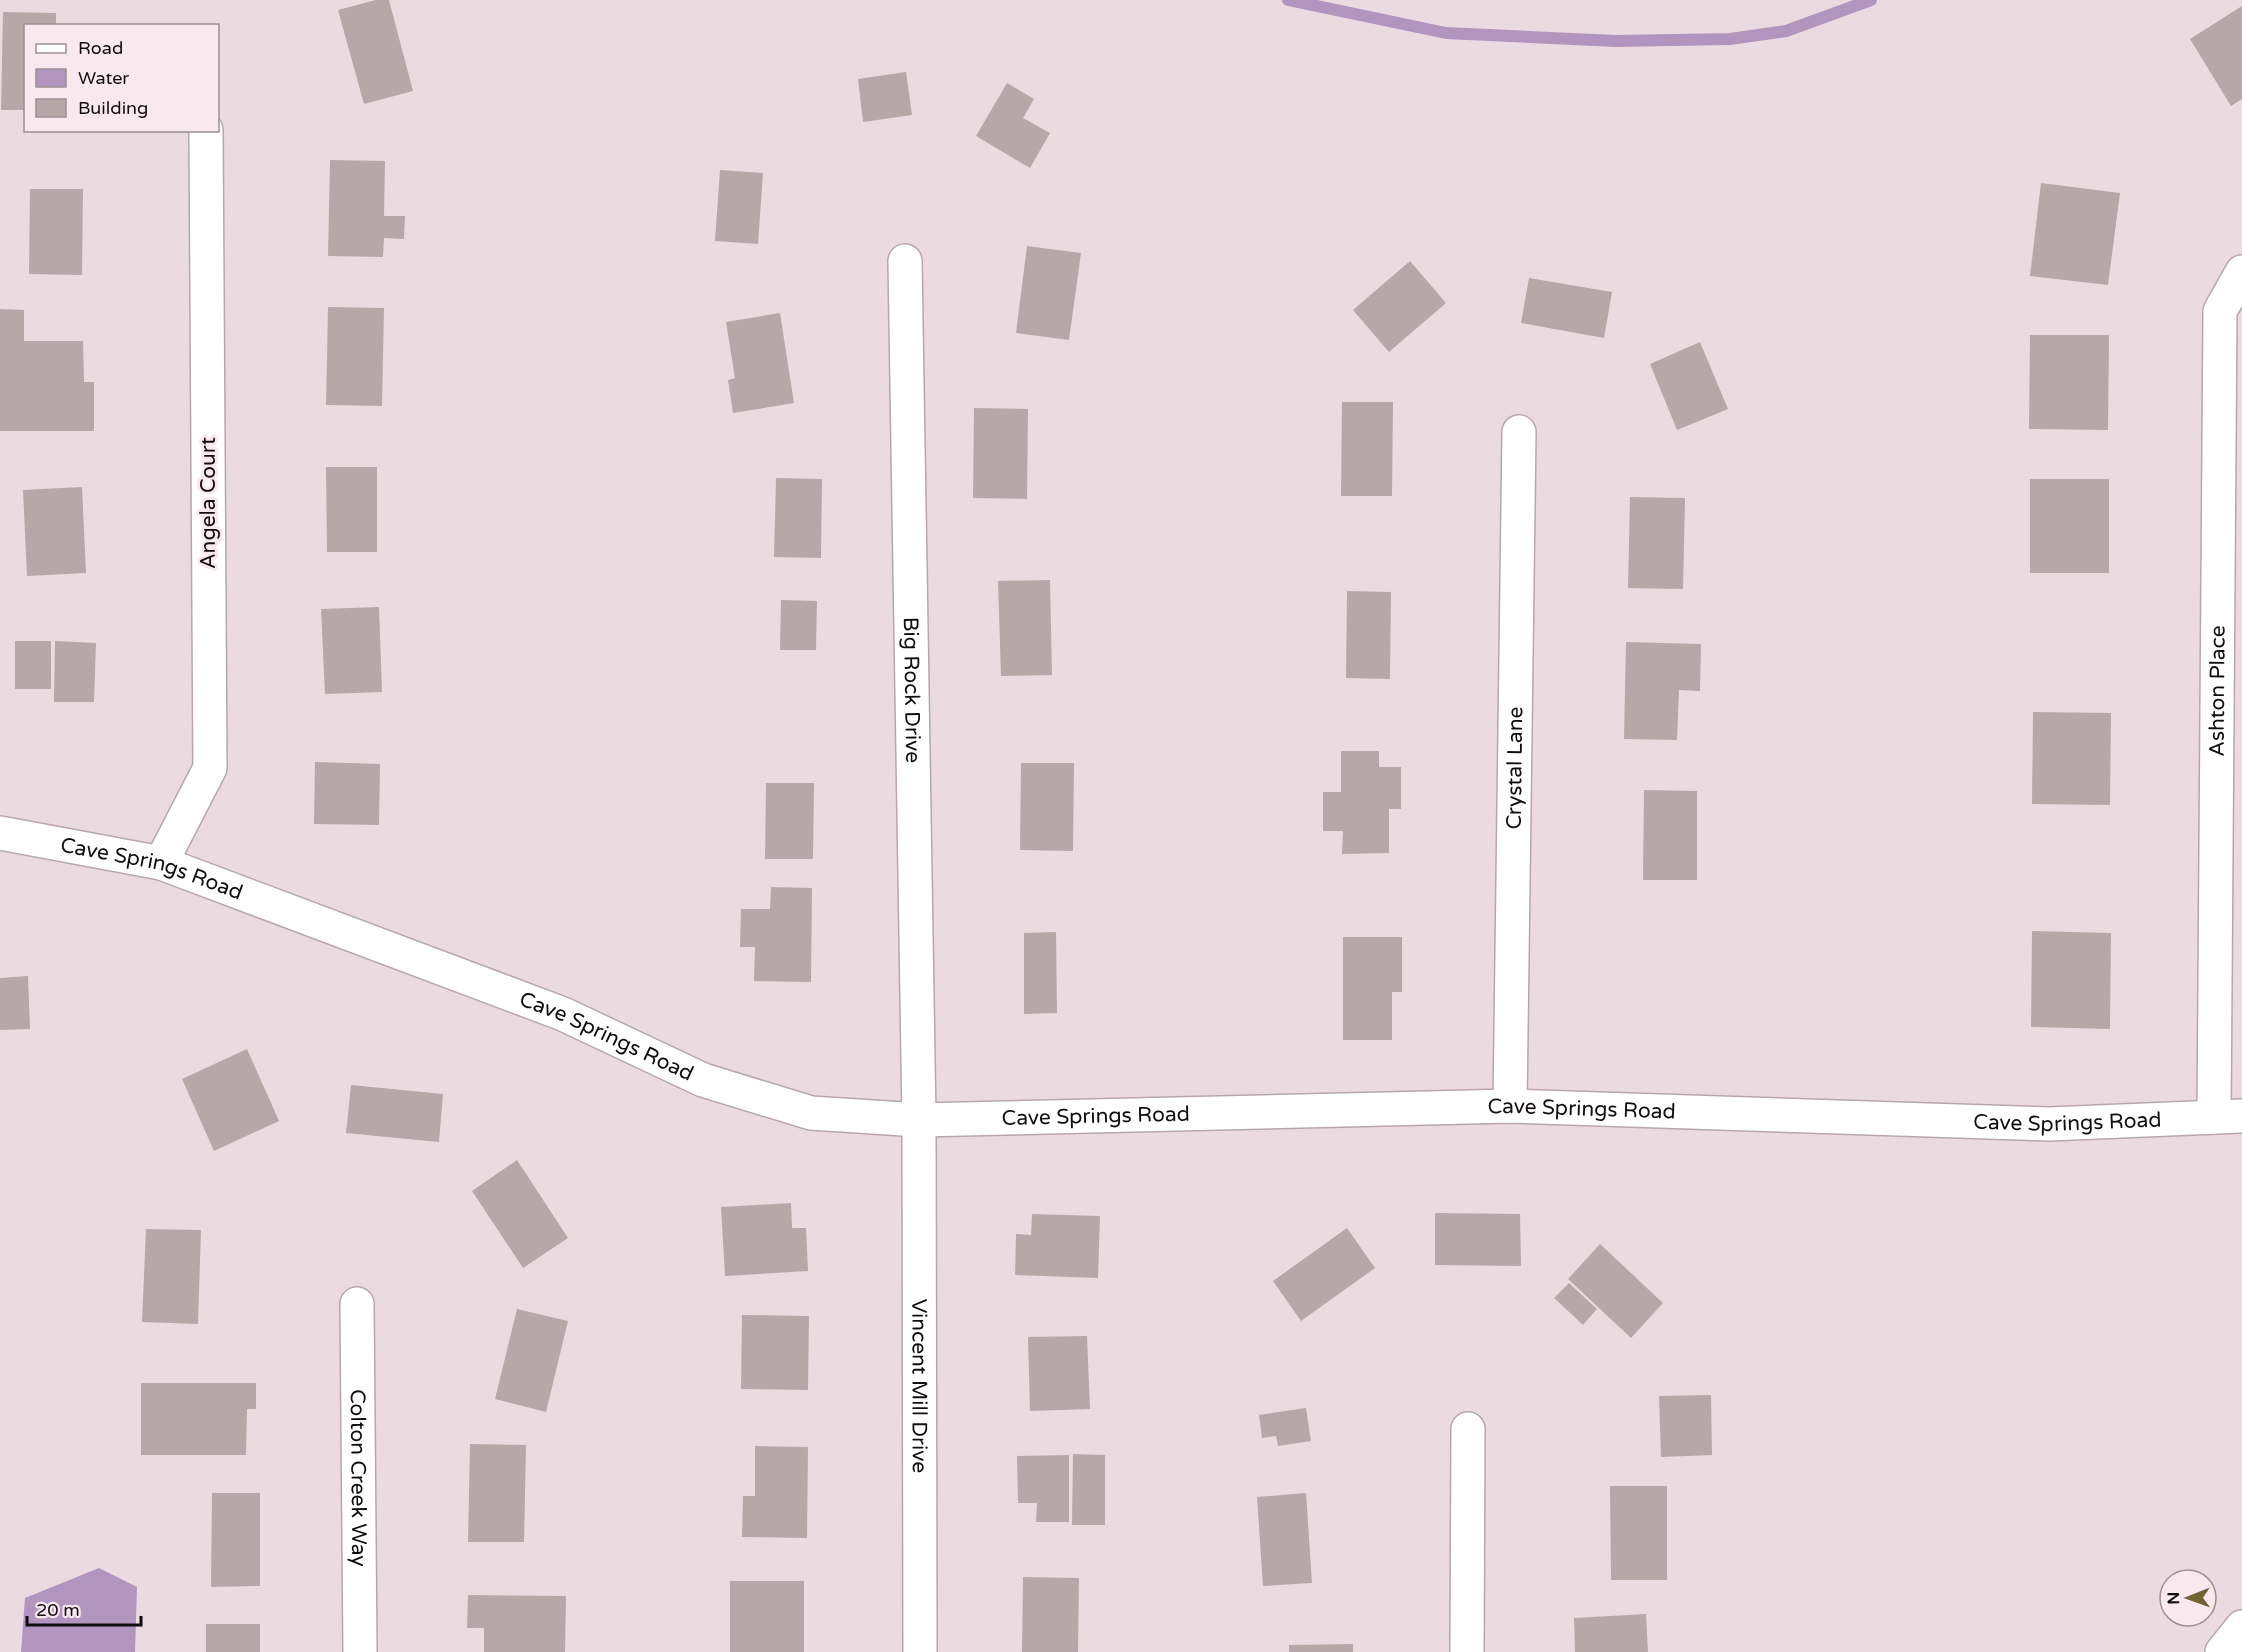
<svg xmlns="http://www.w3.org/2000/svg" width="2242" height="1652" viewBox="0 0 2242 1652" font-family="'Varela Round',sans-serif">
  <rect width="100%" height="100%" fill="#ebdbe0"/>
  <path fill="#b295be" d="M99 1568 137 1587 135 1652H21L25 1598Z"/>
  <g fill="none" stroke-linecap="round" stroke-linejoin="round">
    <path stroke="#b295be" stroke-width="12" d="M1288 0 1446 33 1616 41 1730 39 1786 31 1871 0"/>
  </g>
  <path fill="#b8a7a8" d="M376 0H389L413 91 364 104 338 10Z
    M2242 6V99L2231 106 2190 39Z
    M3 12 56 13V26H26V110H1Z
    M906 72 912 115 863 122 858 79Z
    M1007 83 1034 99 1023 118 1050 133 1030 168 976 136Z
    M330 160 385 161 384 216H405L404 239 384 238 383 257 328 256Z
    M720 170 763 173 758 244 715 241Z
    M2041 183 2120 193 2108 285 2030 276Z
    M30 189H83L82 275 29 274Z
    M1027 246 1081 253 1069 340 1016 333Z
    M1410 261 1446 303 1389 352 1353 310Z
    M1529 278 1612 292 1604 338 1521 323Z
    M328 307 384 308 382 406 326 405Z
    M0 309 24 310V341H83L84 382H94V431H0Z
    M780 313 794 403 733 413 728 380 735 378 726 322Z
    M2030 335H2109L2108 430 2029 429Z
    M1700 342 1728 409 1677 430 1650 364Z
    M1342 402H1393L1392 496H1341Z
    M974 408 1028 409 1027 499 973 498Z
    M326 467H377V552H327Z
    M776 478 822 479 821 558 774 557Z
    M2030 479H2109V573H2030Z
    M82 487 86 573 27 576 23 490Z
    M1630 497 1685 498 1683 589 1628 588Z
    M1050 580 1052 675 1001 676 998 581Z
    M1347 591 1391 592 1390 679 1346 678Z
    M781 600 817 601 816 650H780Z
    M379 607 382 692 325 694 321 609Z
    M15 641H51V689H15Z
    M55 641 96 643 94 702H54Z
    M1626 642 1701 644 1700 691 1679 690 1677 740 1624 739Z
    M2033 712 2111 713 2110 805 2032 804Z
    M1341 751H1379V767H1401V809H1389V853L1342 854 1343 831H1323V792H1341Z
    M315 762 380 764 379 825 314 824Z
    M1021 763H1074L1073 851 1020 850Z
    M766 783H814L813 859H765Z
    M1644 790 1697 791V880H1643Z
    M771 887 812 888 811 982 754 981 755 947H740L741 909H770Z
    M2032 931 2111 933 2110 1029 2031 1027Z
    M1056 932 1057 1013 1024 1014V933Z
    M1343 937H1402V992H1392V1040H1343Z
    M28 976 30 1029 0 1030V978Z
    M247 1049 279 1121 214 1151 182 1079Z
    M351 1085 443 1094 439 1142 346 1133Z
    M517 1160 568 1238 523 1268 472 1191Z
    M791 1203 792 1228H806L808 1271 725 1276 721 1207Z
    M1435 1213 1520 1214 1521 1266 1435 1265Z
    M1032 1214 1100 1216 1098 1278 1015 1275 1016 1234 1031 1235Z
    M1347 1228 1375 1268 1301 1321 1273 1281Z
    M146 1229 201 1230 198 1324 142 1322Z
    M1600 1244 1663 1303 1631 1338 1568 1279Z
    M1569 1283 1597 1309 1583 1325 1554 1298Z
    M517 1309 568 1321 546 1412 495 1399Z
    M742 1315 809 1316 808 1390 741 1389Z
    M1087 1336 1090 1409 1030 1411 1028 1337Z
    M141 1383H256V1409H247L246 1455H141Z
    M1711 1395 1712 1455 1661 1457 1659 1396Z
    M1306 1408 1311 1441 1278 1446 1276 1436 1262 1438 1259 1415Z
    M470 1444 526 1445 524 1542H468Z
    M755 1446 808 1447 807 1538 742 1537 743 1496H755Z
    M1073 1454 1105 1455V1525H1072Z
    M1069 1455V1522H1036L1037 1503H1018L1017 1456Z
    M1610 1486H1667V1580H1611Z
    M212 1493H260V1586L211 1587Z
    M1306 1493 1312 1583 1263 1586 1257 1497Z
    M1023 1577 1079 1578 1078 1652H1022Z
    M730 1581H804V1652H730Z
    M468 1595 566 1596 565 1652H484V1628H467Z
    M1646 1614 1648 1652H1575L1574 1618Z
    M206 1624H260V1652H206Z
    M1353 1644V1652H1289V1645Z"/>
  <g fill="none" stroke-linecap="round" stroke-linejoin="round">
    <defs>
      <g id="minor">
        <path id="s1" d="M905 261 919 1120 920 1652"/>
        <path id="s2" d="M0 833 161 863 563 1014 703 1080 811 1113 919 1120 1510 1106 2049 1124 2242 1116"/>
        <path d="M161 863 210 768 206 130"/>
        <path id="s3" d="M1510 1106 1519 432"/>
        <path id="s4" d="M2214 1117 2220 311 2242 272"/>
        <path id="s5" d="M357 1304 360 1652"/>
        <path d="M1467 1652 1468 1429"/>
        <path d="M2222 1652 2242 1627"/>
      </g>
    </defs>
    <use href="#minor" stroke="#b7a7ac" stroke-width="36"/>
    <use href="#minor" stroke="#fff" stroke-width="33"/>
  </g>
  <g text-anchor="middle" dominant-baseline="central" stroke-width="6" stroke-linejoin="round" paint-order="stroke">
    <g font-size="21" fill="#110c0e" stroke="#f9e8ed">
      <text transform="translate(208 503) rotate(-90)">Angela Court</text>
      <text stroke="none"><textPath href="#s1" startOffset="429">Big Rock Drive</textPath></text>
      <text stroke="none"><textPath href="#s4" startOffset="426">Ashton Place</textPath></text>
      <text stroke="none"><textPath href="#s3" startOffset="338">Crystal Lane</textPath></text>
      <text stroke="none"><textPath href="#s2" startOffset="156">Cave Springs Road</textPath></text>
      <text stroke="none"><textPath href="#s2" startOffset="642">Cave Springs Road</textPath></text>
      <text stroke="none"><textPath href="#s2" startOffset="1632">Cave Springs Road</textPath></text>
      <text stroke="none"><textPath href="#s2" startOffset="1146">Cave Springs Road</textPath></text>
      <text stroke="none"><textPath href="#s2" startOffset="2118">Cave Springs Road</textPath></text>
      <text stroke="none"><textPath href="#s1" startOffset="1125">Vincent Mill Drive</textPath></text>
      <text stroke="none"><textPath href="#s5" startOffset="174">Colton Creek Way</textPath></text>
    </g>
  </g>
  <rect x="24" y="24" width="195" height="108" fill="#f9e8ed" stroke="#9c9094" stroke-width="1.5"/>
  <rect x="36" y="44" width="30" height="9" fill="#ffffff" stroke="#9c9094" stroke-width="1.5"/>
  <text x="78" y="54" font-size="18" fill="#110c0e">Road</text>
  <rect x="36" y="69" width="30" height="18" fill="#b295be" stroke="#9c9094" stroke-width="1.5"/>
  <text x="78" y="84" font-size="18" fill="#110c0e">Water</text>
  <rect x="36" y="99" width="30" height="18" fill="#b8a7a8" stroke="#9c9094" stroke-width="1.5"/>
  <text x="78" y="114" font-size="18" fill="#110c0e">Building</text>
  <g transform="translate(2188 1598) rotate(269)"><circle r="28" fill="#f9e8ed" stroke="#9c9094" stroke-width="1.5"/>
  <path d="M0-4.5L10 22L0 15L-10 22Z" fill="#716431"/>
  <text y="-9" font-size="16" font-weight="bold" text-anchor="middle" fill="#110c0e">N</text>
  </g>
  <path d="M27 1616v9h114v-9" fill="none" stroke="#110c0e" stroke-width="3"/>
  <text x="36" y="1616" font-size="18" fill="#110c0e" stroke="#f9e8ed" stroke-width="4.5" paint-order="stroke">20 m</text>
</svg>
